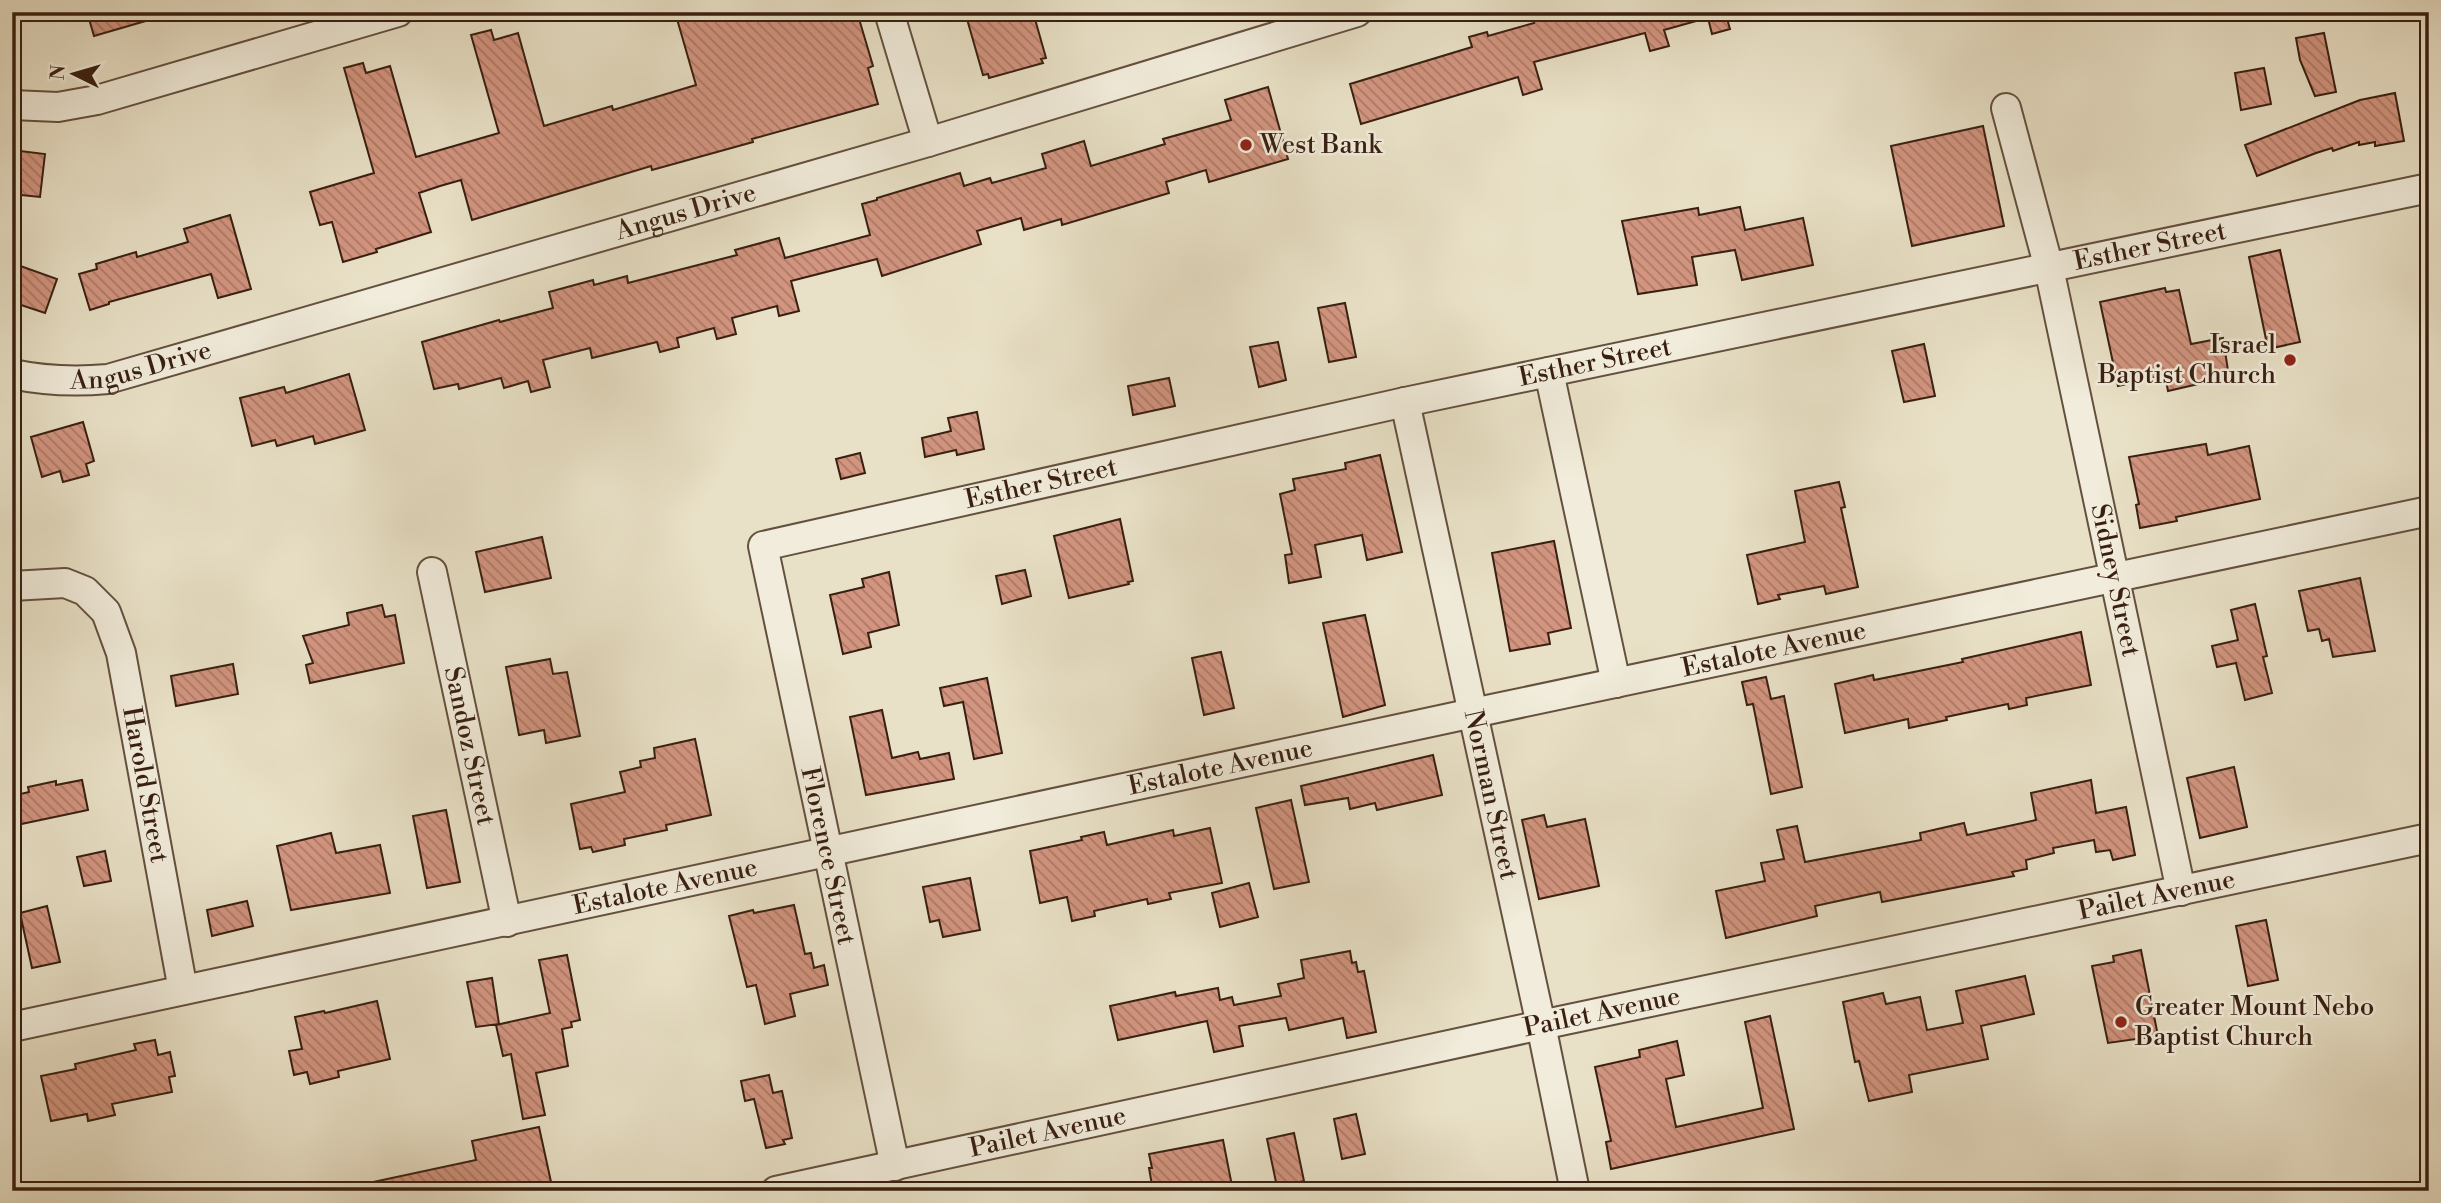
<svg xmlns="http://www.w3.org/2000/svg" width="2441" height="1203" viewBox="0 0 2441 1203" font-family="'Libre Bodoni',serif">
  <defs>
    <pattern id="building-back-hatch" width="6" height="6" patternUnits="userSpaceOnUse" patternTransform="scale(1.75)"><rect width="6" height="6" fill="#d39580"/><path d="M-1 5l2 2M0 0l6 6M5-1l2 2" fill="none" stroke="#ac7967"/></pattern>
  </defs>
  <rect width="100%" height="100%" fill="#e9e1c7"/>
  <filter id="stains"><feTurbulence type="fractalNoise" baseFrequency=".00286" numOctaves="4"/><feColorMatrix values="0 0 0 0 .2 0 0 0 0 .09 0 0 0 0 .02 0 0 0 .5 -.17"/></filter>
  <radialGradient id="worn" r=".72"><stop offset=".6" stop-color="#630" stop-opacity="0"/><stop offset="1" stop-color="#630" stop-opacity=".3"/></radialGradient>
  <path fill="url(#building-back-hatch)" stroke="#381f11" stroke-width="2" d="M87 12H155L156 18 94 36Z
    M675 12H857L873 66 868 68 878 104 752 139 753 142 652 170 651 166 472 220 461 180 440 186 419 193 431 232 376 249 377 252 343 262 332 222 320 225 310 192 374 173 344 68 363 63 366 73 390 66 416 157 499 133 471 35 491 30 494 40 518 33 544 126 612 106 613 110 696 85Z
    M965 12H1033L1046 58 1041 59 1043 63 989 78 988 74 983 75Z
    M1542 12H1551L1552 17 1573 12H1725L1730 29 1712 34 1707 14V18L1664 30 1669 46 1650 51 1645 33 1534 62 1542 89 1523 95 1518 77 1361 124 1350 84 1472 47 1469 37 1487 32 1488 36 1534 23 1532 15Z
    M2324 33 2336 92 2315 96 2300 60 2296 38Z
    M2264 68 2271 104 2241 110 2235 73Z
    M1268 87 1288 159 1209 182 1206 170 1166 182 1169 193 1062 225 1061 219 1024 230 1021 218 977 231 981 244 882 276 877 259 791 281 799 311 779 316 777 306 732 318 736 334 717 339 714 328 677 338 679 347 660 352 657 342 592 358 590 348 543 360 550 387 531 392 528 381 504 388 501 378 459 389 458 384 434 389 422 342 499 320 500 322 553 308 549 292 593 280 594 285 627 276 628 283 737 255 735 250 779 238 785 258 870 235 862 204 877 200V198L960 173 964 186 990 178 992 183 1046 168 1042 154 1084 141 1091 166 1165 144 1163 139 1231 120 1225 100Z
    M2395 93 2404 141 2375 146V142L2359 145V142L2333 151 2332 148 2316 153 2257 176 2245 145 2360 100Z
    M1983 126 2004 226 1912 246 1891 146Z
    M12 150 45 154 40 197 12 194Z
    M1740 207 1745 230 1803 218 1813 265 1742 280 1735 250 1692 257 1697 285 1638 294 1622 221 1698 208 1699 215Z
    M230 215 251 289 218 298 211 274 109 302V304L90 310 79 274 97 269 96 264 136 252 137 257 188 242 184 229Z
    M2280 250 2300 342 2268 349 2249 257Z
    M12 263 57 279 45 313 12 302Z
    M2165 288 2166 292 2179 290 2191 344 2223 338 2229 377 2168 391 2165 375 2118 386 2100 302Z
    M1345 303 1356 357 1329 362 1318 308Z
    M1278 342 1286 380 1259 387 1250 347Z
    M1924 344 1935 396 1904 402 1892 351Z
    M349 374 365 430 315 444 313 436 277 446 275 440 252 446 240 398 284 387 286 393Z
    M1169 378 1175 406 1133 415 1128 386Z
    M977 412 984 449 957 455 956 450 925 457 922 438 951 431 948 418Z
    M83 422 94 461 86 464 89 475 63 482 60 471 42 477 31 437Z
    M2206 444 2208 455 2249 446 2260 499 2176 517 2177 521 2140 528 2136 505 2139 504 2129 457Z
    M860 453 865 473 841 479 836 459Z
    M1380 455 1402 552 1367 560 1362 535 1315 545 1321 577 1289 583 1285 555 1292 554 1280 494 1295 490 1293 479 1346 469 1345 463Z
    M1839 482 1845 507 1841 508 1858 587 1826 594 1824 586 1778 595 1780 599 1758 604 1747 555 1805 542 1795 491Z
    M1120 519 1133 581 1128 582 1129 584 1069 598 1054 536Z
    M542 537 551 578 485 592 476 552Z
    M1554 541 1571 628 1548 633 1550 644 1510 651 1492 553Z
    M1025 570 1031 596 1002 604 996 576Z
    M889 572 899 625 868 633 871 647 843 654 830 595 864 587 862 579Z
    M2360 578 2375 651 2333 657 2329 639 2322 641 2319 629 2308 631 2299 591Z
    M2255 604 2267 656 2263 657 2272 693 2245 700 2236 663 2217 667 2212 646 2238 640 2231 610Z
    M382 605 385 617 395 615 404 663 310 683 306 665 313 663 303 636 349 625 347 613Z
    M1365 615 1385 705 1343 717 1323 623Z
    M2081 632 2091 685 2026 698 2027 705 2009 709 2008 704 1946 717 1947 720 1909 728 1908 719 1845 733 1835 684 1873 675 1874 680 1963 662 1962 659Z
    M1221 652 1234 708 1204 715 1192 658Z
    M550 659 553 674 567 672 580 736 546 743 544 730 519 735 506 667Z
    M233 664 238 694 176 706 171 676Z
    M1766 677 1771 699 1784 696 1802 787 1771 794 1753 704 1747 705 1742 682Z
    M987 678 1002 753 974 759 963 702 944 706 940 688Z
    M882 710 892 758 918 752 920 759 949 753 954 779 866 795 850 717Z
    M695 739 711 815 666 825 667 830 624 839 625 845 593 852 591 847 580 849 571 804 625 792 620 772 641 767 640 761 655 758 654 748Z
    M1433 755 1442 795 1377 810 1375 803 1350 809 1348 798 1305 805 1301 786Z
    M2234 767 2247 827 2200 838 2187 778Z
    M82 780 88 810 12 826V796L29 792 28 787 56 781V785Z
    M2091 780 2096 813 2126 807 2135 855 2113 860 2110 850 2096 852 2094 840 2053 848 2054 853 2026 860 2027 869 2012 872 2014 876 1882 902 1880 892 1815 906 1817 916 1726 938 1716 891 1765 881 1761 863 1784 859 1777 830 1797 826 1805 862 1921 840 1920 833 1964 823 1967 835 2036 820 2031 793Z
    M1291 800 1309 882 1274 889 1256 808Z
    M446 810 460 882 427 888 413 816Z
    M1544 815 1547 827 1585 819 1599 886 1539 899 1522 820Z
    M1210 828 1222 883 1169 893 1171 899 1148 904 1147 899 1094 911 1095 916 1072 921 1067 897 1040 903 1030 851 1082 840 1081 837 1104 832 1107 845 1173 830 1174 836Z
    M331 833 336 853 380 845 390 893 291 910 277 846Z
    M105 851 111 881 84 886 77 857Z
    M970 878 980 930 943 937 939 920 930 922 923 887Z
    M1249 883 1258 917 1220 927 1212 893Z
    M247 901 253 926 212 936 207 910Z
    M794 905 805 954 811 953 814 968 824 965 828 985 790 994 795 1016 765 1024 756 985 747 987 729 916 753 910 754 913Z
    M47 906 60 962 32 968 20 913Z
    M2266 920 2278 980 2248 986 2236 926Z
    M2141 950 2158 1036 2108 1043 2092 966 2114 962 2113 956Z
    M1350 951 1352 963 1356 962 1358 972 1364 971 1376 1032 1347 1038 1343 1018 1289 1030 1286 1018 1239 1026 1243 1046 1214 1052 1207 1021 1118 1040 1110 1006 1175 992 1176 996 1218 988 1220 1000 1232 997 1234 1005 1281 996 1278 984 1304 978 1301 960Z
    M567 955 580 1020 571 1022 572 1027 562 1029 568 1066 536 1073 545 1115 523 1119 511 1054 503 1056 496 1025 550 1013 539 960Z
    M2025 976 2034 1014 1981 1026 1988 1059 1909 1075 1912 1092 1869 1101 1859 1061 1855 1062 1843 1002 1883 993 1886 1004 1920 997 1927 1030 1963 1023 1956 991Z
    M492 978 499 1024 476 1027 467 982Z
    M377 1001 390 1059 338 1071 339 1077 310 1084 307 1072 294 1075 289 1051 302 1049 295 1017 324 1011 325 1013Z
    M1770 1016 1794 1129 1611 1169 1606 1142 1611 1141 1595 1067 1640 1057 1639 1050 1677 1041 1684 1075 1666 1079 1676 1127 1763 1108 1745 1022Z
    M155 1040 158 1055 170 1052 175 1076 169 1077 172 1092 112 1104 115 1115 88 1121 87 1114 51 1121 41 1076 76 1069 75 1064 136 1050 134 1044Z
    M769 1075 773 1093 782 1091 792 1138 783 1140 785 1144 766 1148 754 1099 745 1101 741 1081Z
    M1356 1114 1365 1154 1342 1159 1334 1119Z
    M539 1127 553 1191H374L373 1182 476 1160 472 1141Z
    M1294 1133 1304 1181 1277 1187 1267 1139Z
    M1223 1140 1233 1191H1153L1149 1168H1152L1149 1154Z"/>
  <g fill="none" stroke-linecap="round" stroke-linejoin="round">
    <defs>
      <g id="minor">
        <path d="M889 12 928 142"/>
        <path d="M12 105 58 107 97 100 398 12"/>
        <path id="s1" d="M2006 108 2049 268 2181 891"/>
        <path d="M1549 372 1616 683"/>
        <path id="s2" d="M12 374C45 381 75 382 108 379L928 142 1357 12"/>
        <path id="s3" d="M1405 402 1541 1025 1575 1191"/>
        <path id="s4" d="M432 572 507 922"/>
        <path id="s5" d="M12 586 65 583 85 591 106 612 121 653 183 990"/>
        <path id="s6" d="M12 1027 1473 713 2429 511"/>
        <path id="s7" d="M895 1166 763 546 1405 402 2429 188"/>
        <path id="s8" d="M776 1191 1541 1025 2429 838"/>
      </g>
    </defs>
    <use href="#minor" stroke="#64503e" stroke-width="32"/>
    <use href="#minor" stroke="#f1ecdb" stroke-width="28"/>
  </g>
  <g fill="#8f2418" stroke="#f1ecdb" stroke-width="2.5">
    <circle cx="1246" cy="145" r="7"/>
    <circle cx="2290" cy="360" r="7"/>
    <circle cx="2121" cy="1022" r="7"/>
  </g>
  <g text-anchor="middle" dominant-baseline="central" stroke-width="5" stroke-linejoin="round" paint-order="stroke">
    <g font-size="26" fill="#381f11" stroke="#f1ecdb" text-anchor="start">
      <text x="1260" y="145">West Bank</text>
      <text x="2276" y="345" text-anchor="end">Israel<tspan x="2276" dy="30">Baptist Church</tspan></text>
      <text x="2135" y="1007">Greater Mount Nebo<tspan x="2135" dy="30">Baptist Church</tspan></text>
    </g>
    <g font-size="26" fill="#381f11" stroke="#f1ecdb">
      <text stroke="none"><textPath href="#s2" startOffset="698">Angus Drive</textPath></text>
      <text stroke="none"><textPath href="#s7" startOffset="2053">Esther Street</textPath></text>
      <text stroke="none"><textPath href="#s7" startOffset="1486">Esther Street</textPath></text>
      <text stroke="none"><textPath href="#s2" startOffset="131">Angus Drive</textPath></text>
      <text stroke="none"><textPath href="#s7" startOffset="919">Esther Street</textPath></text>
      <text stroke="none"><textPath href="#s1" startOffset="485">Sidney Street</textPath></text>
      <text stroke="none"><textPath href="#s6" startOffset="1802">Estalote Avenue</textPath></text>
      <text stroke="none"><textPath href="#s4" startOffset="178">Sandoz Street</textPath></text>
      <text stroke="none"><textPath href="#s6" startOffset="1236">Estalote Avenue</textPath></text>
      <text stroke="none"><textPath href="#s5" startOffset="282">Harold Street</textPath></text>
      <text stroke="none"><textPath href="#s3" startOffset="402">Norman Street</textPath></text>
      <text transform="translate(828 856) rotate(78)">Florence Street</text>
      <text stroke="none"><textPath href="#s6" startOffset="668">Estalote Avenue</textPath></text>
      <text stroke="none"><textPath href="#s8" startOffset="1412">Pailet Avenue</textPath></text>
      <text stroke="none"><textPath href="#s8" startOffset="845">Pailet Avenue</textPath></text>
      <text stroke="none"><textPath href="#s8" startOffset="278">Pailet Avenue</textPath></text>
    </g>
  </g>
  <rect width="2441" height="1203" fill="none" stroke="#e9e1c7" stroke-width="42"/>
  <rect x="14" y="14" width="2413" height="1175" fill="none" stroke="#381f11" stroke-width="3.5"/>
  <rect x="21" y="21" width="2399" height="1161" fill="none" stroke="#381f11" stroke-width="2"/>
  <g transform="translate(74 74) rotate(275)" stroke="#f1ecdb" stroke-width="5" paint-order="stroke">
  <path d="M0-5L12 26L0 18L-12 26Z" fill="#381f11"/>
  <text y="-10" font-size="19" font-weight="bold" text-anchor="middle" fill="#381f11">N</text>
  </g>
  <rect width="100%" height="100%" filter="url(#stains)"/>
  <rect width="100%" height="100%" fill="url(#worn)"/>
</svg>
